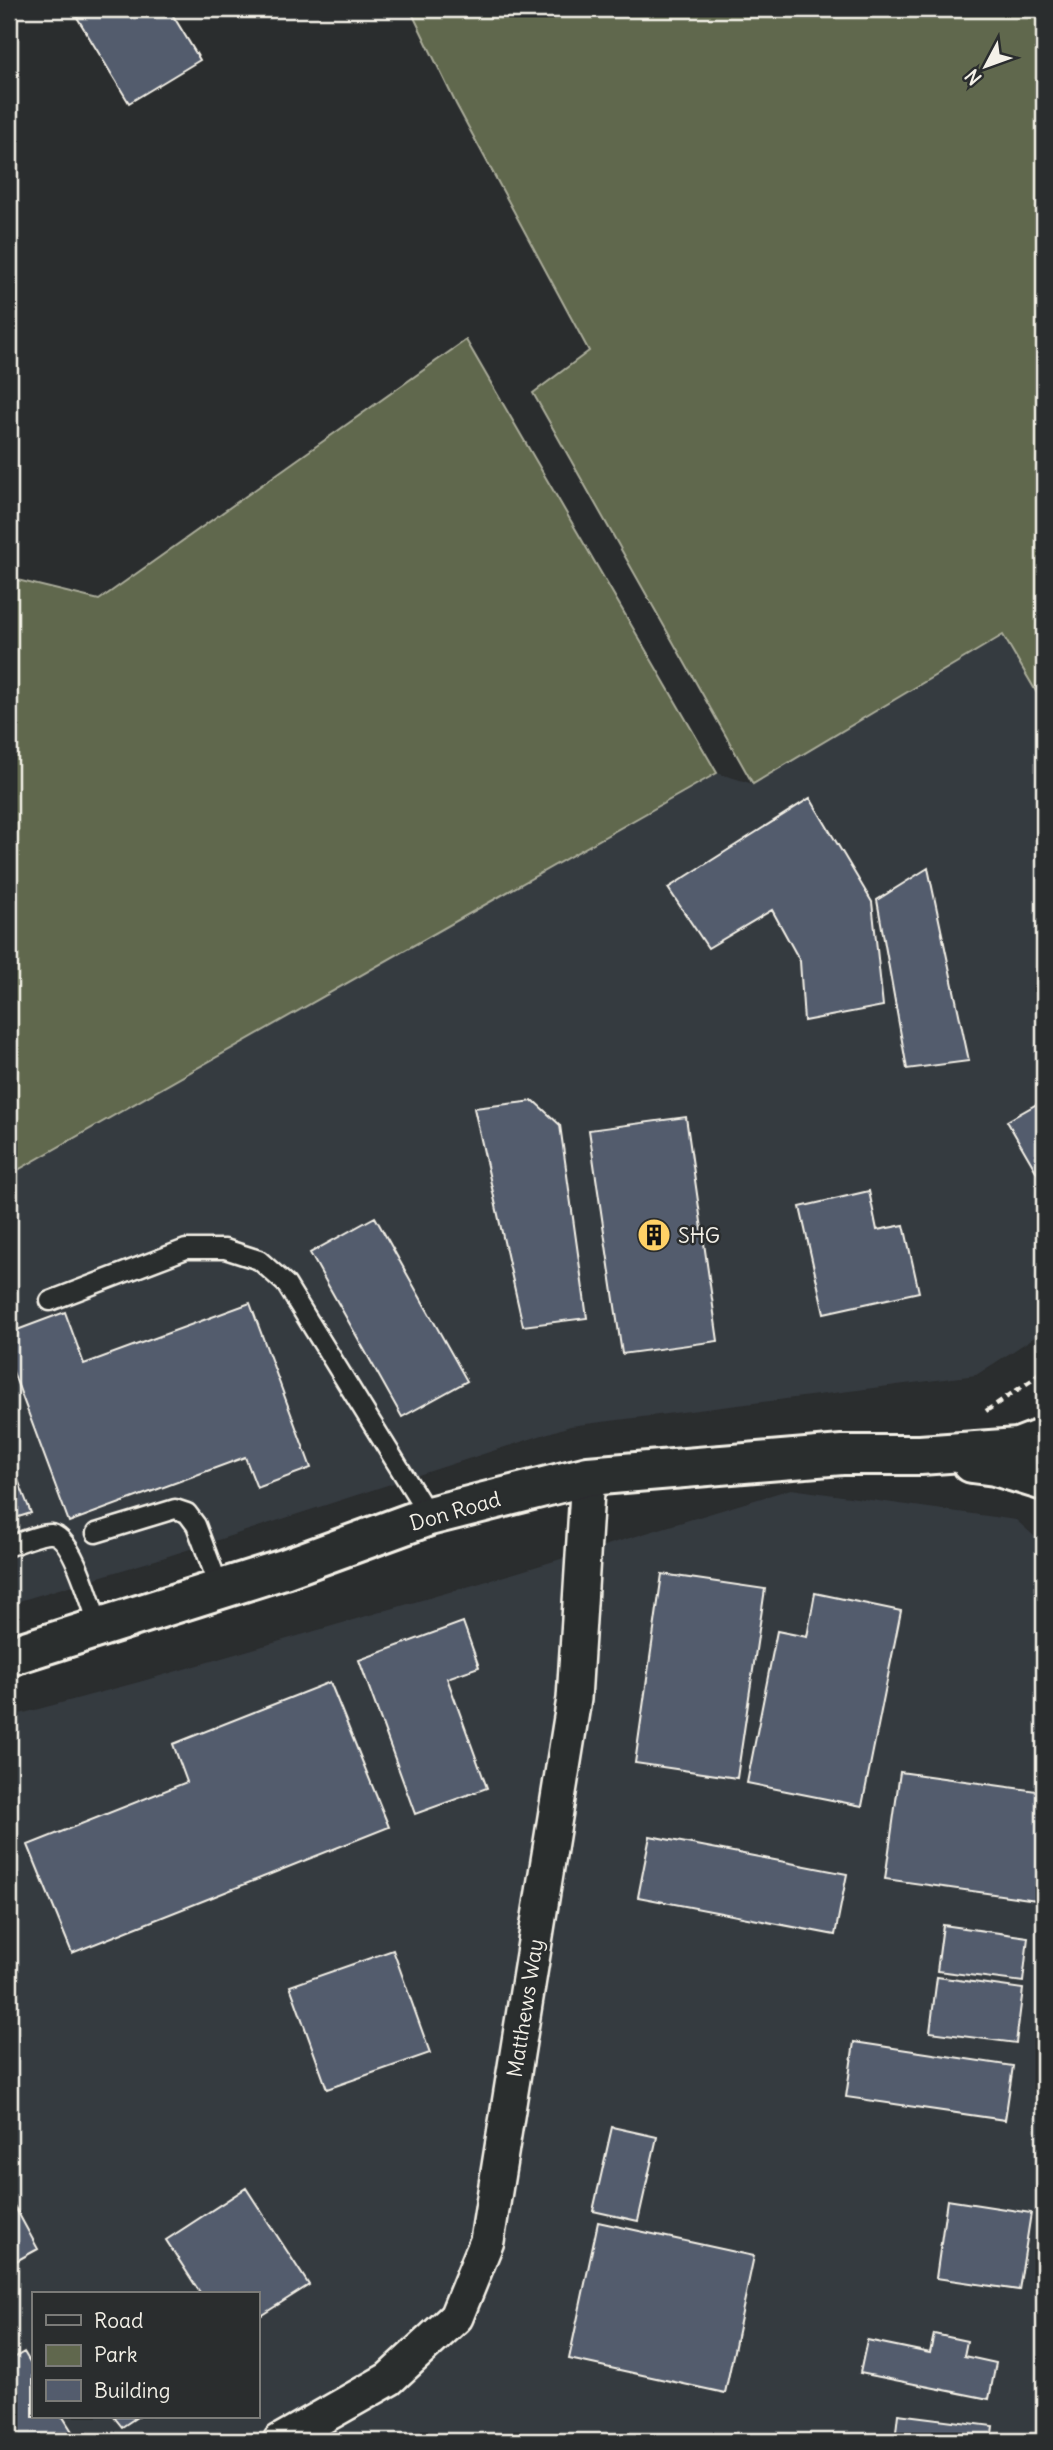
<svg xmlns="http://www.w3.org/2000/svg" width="1053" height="2450" viewBox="0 0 1053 2450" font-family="Delius,sans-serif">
  <rect width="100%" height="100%" fill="#2a2d2e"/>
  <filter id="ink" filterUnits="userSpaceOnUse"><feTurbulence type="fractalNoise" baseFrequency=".0143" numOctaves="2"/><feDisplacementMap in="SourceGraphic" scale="14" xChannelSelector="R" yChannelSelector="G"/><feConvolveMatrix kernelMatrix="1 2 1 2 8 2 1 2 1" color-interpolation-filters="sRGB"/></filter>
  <g filter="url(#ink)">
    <path fill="#363b41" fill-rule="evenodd" d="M1003 634 1044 705V1331L976 1375 570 1426 162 1558 9 1604V1175L717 773 753 784Z
      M791 1489 1016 1520 1044 1545V2441H9V1717L143 1681 515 1573ZM33 2294H257V2417H33Z"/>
    <path fill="#60674d" stroke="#aaac9a" stroke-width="2" d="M410 9H1044V705L1003 635 753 784 533 393 589 351 456 104Z
      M466 340 717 773 9 1175V578L99 600Z"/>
    <path fill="#535c6d" stroke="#f4f1e8" stroke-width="2" d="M72 9H169L200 60 129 103Z
      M810 798 872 902 883 1006 804 1021 800 961 772 910 708 948 668 888Z
      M928 868 969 1061 907 1069 877 900Z
      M1044 1100V1185L1007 1121Z
      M534 1101 560 1125 587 1318 523 1326 474 1108Z
      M686 1117 718 1341 622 1354 589 1130Z
      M869 1191 877 1230 904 1225 919 1292 824 1313 800 1207Z
      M375 1217 467 1381 402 1417 310 1253Z
      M250 1303 311 1468 257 1488 245 1457 69 1522 9 1361V1333L65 1312 84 1364Z
      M9 1457 31 1513 9 1520Z
      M662 1574 765 1589 737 1778 635 1763Z
      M815 1593 901 1611 862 1806 747 1783 777 1631 807 1637Z
      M463 1622 479 1667 447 1678 487 1788 415 1814 359 1660Z
      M330 1682 389 1827 72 1953 28 1845 187 1782 173 1744Z
      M900 1772 1044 1792V1901L885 1879Z
      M650 1836 847 1874 835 1935 638 1897Z
      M943 1925 1028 1937 1023 1982 937 1971Z
      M393 1950 430 2053 327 2089 290 1986Z
      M937 1977 1023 1989 1016 2043 930 2032Z
      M854 2042 1013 2066 1005 2120 846 2097Z
      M612 2127 657 2137 638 2221 593 2211Z
      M246 2188 309 2285 257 2318V2294H201L166 2240Z
      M9 2196 38 2249 9 2265Z
      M947 2200 1031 2213 1019 2290 936 2278Z
      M598 2222 754 2256 725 2393 569 2359Z
      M934 2334 967 2341 964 2356 996 2363 989 2399 860 2373 867 2340 930 2353Z
      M24 2352 33 2367V2417H63L78 2441H9V2361Z
      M898 2414 993 2426 991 2441H895Z
      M114 2417H137L122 2427Z"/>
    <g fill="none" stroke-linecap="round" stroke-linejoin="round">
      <defs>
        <path id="service" d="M50 1301 186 1249H225L259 1260 286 1284 429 1516
          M96 1533 175 1509 187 1513 196 1525 220 1589
          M9 1546C19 1543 41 1533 51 1534 73 1535 92 1608 99 1627"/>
        <path id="minor" d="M280 2441 389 2379 456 2317 487 2241 574 1699 588 1476"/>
        <path id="secondary" d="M972 1463 995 1466 1044 1481
          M9 1656 284 1569 429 1516 588 1476 842 1455H920L1018 1448 1044 1438"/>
      </defs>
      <use href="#service" stroke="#f4f1e8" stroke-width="23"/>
      <use href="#minor" stroke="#f4f1e8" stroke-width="38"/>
      <use href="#secondary" stroke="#f4f1e8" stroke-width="44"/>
      <path stroke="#f4f1e8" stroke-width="4.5" stroke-dasharray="7 5" stroke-linecap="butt" d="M986 1411 1032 1380 1044 1368"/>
      <use href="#service" stroke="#2a2d2e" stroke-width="18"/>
      <use href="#minor" stroke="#2a2d2e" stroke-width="33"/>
      <use href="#secondary" stroke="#2a2d2e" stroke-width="38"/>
    </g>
  </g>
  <defs>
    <symbol id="building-disc" viewBox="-11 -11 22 22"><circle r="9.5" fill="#ffd166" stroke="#2a2d2e"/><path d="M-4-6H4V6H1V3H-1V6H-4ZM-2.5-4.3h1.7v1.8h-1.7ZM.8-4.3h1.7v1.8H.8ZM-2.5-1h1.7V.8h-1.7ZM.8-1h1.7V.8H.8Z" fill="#111"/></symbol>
  </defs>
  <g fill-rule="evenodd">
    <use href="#building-disc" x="635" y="1216" width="38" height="38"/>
  </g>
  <g text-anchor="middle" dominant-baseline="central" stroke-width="5" stroke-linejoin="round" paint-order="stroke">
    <g font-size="21" fill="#f4f1e8" stroke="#2a2d2e" text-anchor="start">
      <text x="678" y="1235">SHG</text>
    </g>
    <g font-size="21" fill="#f4f1e8" stroke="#2a2d2e">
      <text transform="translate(455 1511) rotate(-16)">Don Road</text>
      <text transform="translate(525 2008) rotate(-81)">Matthews Way</text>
    </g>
  </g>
  <rect width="1053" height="2450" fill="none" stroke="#2a2d2e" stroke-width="35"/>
  <rect x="18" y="18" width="1018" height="2415" fill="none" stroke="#f4f1e8" stroke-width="2.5" filter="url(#ink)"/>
  <rect x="32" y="2292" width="228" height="126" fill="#2a2d2e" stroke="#7b7b78" stroke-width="2"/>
  <rect x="46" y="2315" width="35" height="10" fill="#2a2d2e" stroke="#7b7b78" stroke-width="2"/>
  <text x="94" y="2328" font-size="21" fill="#f4f1e8">Road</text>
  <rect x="46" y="2345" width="35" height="21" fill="#60674d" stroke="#7b7b78" stroke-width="2"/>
  <text x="94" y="2362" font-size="21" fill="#f4f1e8">Park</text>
  <rect x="46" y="2380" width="35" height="21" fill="#535c6d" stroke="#7b7b78" stroke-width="2"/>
  <text x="94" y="2398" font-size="21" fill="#f4f1e8">Building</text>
  <g transform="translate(986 66) rotate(229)" stroke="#2a2d2e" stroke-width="5" paint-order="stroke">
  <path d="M0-5L12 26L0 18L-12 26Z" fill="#f4f1e8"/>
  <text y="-10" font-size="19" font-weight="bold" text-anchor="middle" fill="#f4f1e8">N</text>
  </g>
</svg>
